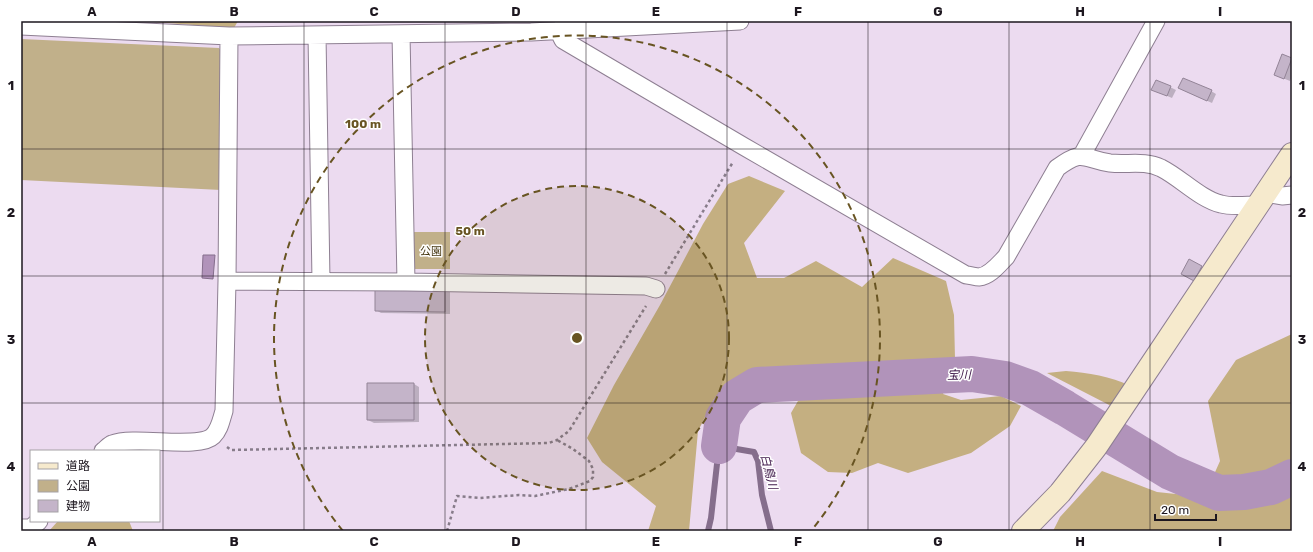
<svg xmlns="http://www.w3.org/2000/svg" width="1313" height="552" viewBox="0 0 1313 552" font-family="Rubik,'Noto Sans JP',sans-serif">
  <rect width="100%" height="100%" fill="#ecdbf0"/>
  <path fill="#c1b08a" d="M21 39 219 48 224 54 221 190 21 180Z
    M413 232H450V269H413Z"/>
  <path fill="#c4af81" d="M140 21H238L234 28Z
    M749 176 785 191 744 243 757 278H784L816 261 862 287 893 258 946 281 954 315 955 359 943 394 961 400 1001 396 1021 406 1010 426 971 453 908 473 878 463 852 473 828 472 801 453 791 413 802 394 792 369 755 373 714 399 698 431 689 531H648L656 506 602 462 587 438 614 385 660 305 703 224 728 184Z
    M1292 334V531H1053L1060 517 1102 471 1157 492 1204 497 1220 461 1208 401 1236 360Z
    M1066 371C1088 373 1111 376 1130 386L1115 408 1047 373Z
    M58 521H129L133 531H49Z"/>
  <path fill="#b193ba" stroke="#856e8c" d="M203 255H215L213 279 202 278Z"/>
  <path fill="#0003" d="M1283 56 1292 60V76L1290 81 1280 77Z
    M1170 87 1176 90 1172 98 1153 90Z
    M1185 91H1211L1216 94 1212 103Z
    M1189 260 1207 270 1200 283 1182 274Z
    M450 288V314L381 313 376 310Z
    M414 384 419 387V422L374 423 368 420Z"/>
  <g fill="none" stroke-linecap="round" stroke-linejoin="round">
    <path stroke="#856e8c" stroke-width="6" d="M708 531 711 518 719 446 754 452 758 461 762 495 771 531"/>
    <path stroke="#b193ba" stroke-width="36" d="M719 446 723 418 737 397 757 385 972 374 1005 379 1030 388 1065 408 1170 472 1219 493 1244 492 1271 487 1292 477"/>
  </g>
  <path fill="#c4b4c9" stroke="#938497" d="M1282 54 1292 58 1284 79 1274 75Z
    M1183 78 1212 90 1207 101 1178 88Z
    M1156 80 1171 86 1167 96 1151 90Z
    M1189 259 1202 266 1194 281 1181 274Z
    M375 283 445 284V312L375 311Z
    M367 383H414V420H367Z"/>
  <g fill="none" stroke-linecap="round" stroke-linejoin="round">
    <defs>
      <path id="street" d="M21 26 229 36 531 32 740 21
        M558 30 563 40 743 146 966 275C970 275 975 277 979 277 990 276 999 264 1006 257L1057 168C1084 148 1082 159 1110 163 1128 165 1144 160 1161 168 1181 178 1200 199 1221 204 1231 207 1247 205 1258 205
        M401 34 406 282
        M317 35 321 281
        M1082 155 1156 21
        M1266 193 1282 196 1292 195
        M227 281 406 282 646 286 656 289
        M103 451C106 449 109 445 112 444 135 435 199 450 213 436 220 429 221 420 224 411L227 281 229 36
        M21 528H31L39 521"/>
      <path id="secondary" d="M1023 531 1060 493 1096 447 1292 154"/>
    </defs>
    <use href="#street" stroke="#8e7f92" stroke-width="19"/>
    <use href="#secondary" stroke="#8e7f92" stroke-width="24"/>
    <path stroke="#877c8a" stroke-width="2.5" stroke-dasharray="3 3" stroke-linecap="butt" d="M665 274 733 162
      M227 447 231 450 549 443 557 440 569 431 646 306
      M447 531 457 496 479 498 519 495 535 496 569 489 590 481 593 477V469L589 461 573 449 557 440"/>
    <use href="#street" stroke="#fff" stroke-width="17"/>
    <use href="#secondary" stroke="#f6eacd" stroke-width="22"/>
  </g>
  <path fill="none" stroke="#1d171f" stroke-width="1" stroke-opacity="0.55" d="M163 21V531M304 21V531M445 21V531M586 21V531M727 21V531M868 21V531M1009 21V531M1150 21V531M21 149H1292M21 276H1292M21 403H1292"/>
  <circle cx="577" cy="338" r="152" fill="#685422" fill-opacity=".12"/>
  <g fill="none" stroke="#685422" stroke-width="2" stroke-dasharray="7 5">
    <circle cx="577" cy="338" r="152"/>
    <path d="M343 531A303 303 0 1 1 811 531"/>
  </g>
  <g text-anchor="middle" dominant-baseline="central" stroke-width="3" stroke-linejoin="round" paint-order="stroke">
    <g font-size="11" fill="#473812" stroke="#fff">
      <text x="431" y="251">公園</text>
    </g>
    <g font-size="12" font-style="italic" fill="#3d1648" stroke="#fff">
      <text transform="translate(959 375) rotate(-1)">宝川</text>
      <text transform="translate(769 472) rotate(76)">白鳥川</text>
    </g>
  </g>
  <circle cx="577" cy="338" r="6" fill="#685422" stroke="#fff" stroke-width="2"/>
  <g font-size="12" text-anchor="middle" font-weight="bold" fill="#685422" stroke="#fff" stroke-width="3" stroke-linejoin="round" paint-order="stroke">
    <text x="363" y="128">100 m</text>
    <text x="470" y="235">50 m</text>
  </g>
  <rect width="1313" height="552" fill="none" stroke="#ffffff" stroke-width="44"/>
  <rect x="30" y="450" width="130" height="72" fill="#ffffff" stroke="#a5a2a5"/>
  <rect x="38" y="463" width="20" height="6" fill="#f6eacd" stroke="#a5a2a5"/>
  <text x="66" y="470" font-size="12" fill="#1d171f">道路</text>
  <rect x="38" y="480" width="20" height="12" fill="#c1b08a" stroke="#a5a2a5"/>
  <text x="66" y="490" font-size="12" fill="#1d171f">公園</text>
  <rect x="38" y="500" width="20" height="12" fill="#c4b4c9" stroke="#a5a2a5"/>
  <text x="66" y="510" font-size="12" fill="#1d171f">建物</text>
  <path d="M1155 514v6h61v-6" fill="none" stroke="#1d171f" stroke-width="2"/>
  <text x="1161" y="514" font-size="12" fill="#1d171f" stroke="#ffffff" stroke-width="3" paint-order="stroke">20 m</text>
  <rect x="22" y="22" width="1269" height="508" fill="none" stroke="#1d171f" stroke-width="1.5"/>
  <g font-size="13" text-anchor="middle" font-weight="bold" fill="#1d171f">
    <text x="92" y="16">A</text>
    <text x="234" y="16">B</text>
    <text x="374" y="16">C</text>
    <text x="516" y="16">D</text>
    <text x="656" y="16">E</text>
    <text x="798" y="16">F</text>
    <text x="938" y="16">G</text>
    <text x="1080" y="16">H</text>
    <text x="1220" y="16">I</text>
    <text x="11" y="90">1</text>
    <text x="1302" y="90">1</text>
    <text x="11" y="217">2</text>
    <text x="1302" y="217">2</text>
    <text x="11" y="344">3</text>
    <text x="1302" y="344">3</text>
    <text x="11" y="471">4</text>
    <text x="1302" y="471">4</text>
    <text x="92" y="546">A</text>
    <text x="234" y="546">B</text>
    <text x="374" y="546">C</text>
    <text x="516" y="546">D</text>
    <text x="656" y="546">E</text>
    <text x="798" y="546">F</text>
    <text x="938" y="546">G</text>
    <text x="1080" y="546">H</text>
    <text x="1220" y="546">I</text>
  </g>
</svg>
